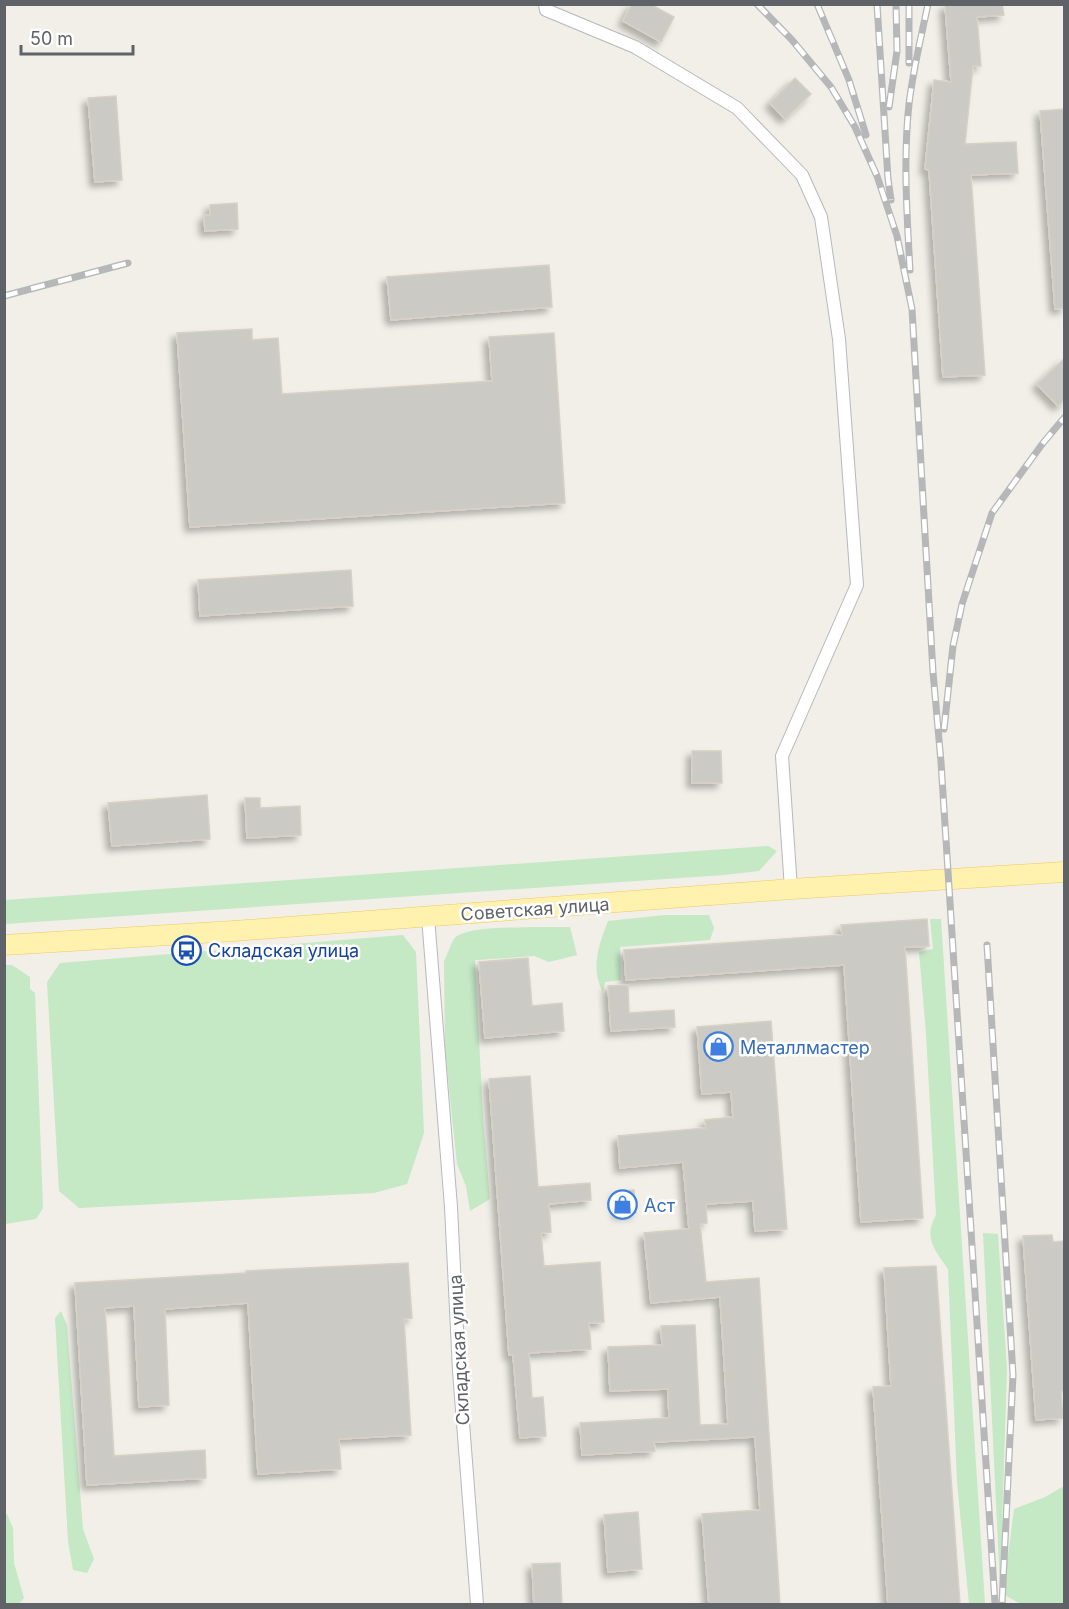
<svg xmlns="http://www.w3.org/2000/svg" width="1069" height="1609" viewBox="0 0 1069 1609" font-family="Inter,sans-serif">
  <defs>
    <filter id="shadow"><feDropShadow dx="-5" dy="5" stdDeviation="3" flood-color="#0004"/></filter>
  </defs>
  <rect width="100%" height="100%" fill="#f1efe8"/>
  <path fill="#c5e8c5" d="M768 846 777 851 759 871 724 875 5 924V900Z
    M665 915H709L714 928 710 940 620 947 621 980 605 982 603 992C590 969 599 944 608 921Z
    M930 919H941L985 1604H969L957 1482 948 1269C935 1250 923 1238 936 1215L926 1033 919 952 933 949Z
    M534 927H570L577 955 549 962 534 956 475 960 483 1117 490 1199 470 1211 466 1186 457 1164 445 1050 444 961C448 954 450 945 454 939 464 926 517 928 534 927Z
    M403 935 416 952 424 1133 407 1184 374 1193 79 1208 59 1191 47 982 60 963Z
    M4 965H12L30 977V989L35 993 43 1208 36 1219 5 1224Z
    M983 1233 998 1234 1007 1369 1000 1586Z
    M61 1311 67 1325 83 1529 94 1559 87 1573 73 1570 68 1541 55 1318Z
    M1064 1486V1604H1019V1603L1003 1594 1014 1509 1045 1497Z
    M5 1514H7L13 1528 14 1563 24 1598 19 1604H5Z"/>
  <path fill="#cccac5" stroke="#d6d1c6" stroke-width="1.5" filter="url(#shadow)" d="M632 4H650L674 17 661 42 623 21Z
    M1002 4 1004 15 977 17 981 66H973L965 144 1016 142 1018 173 971 175 985 375 943 377 929 170 925 169 934 80 951 82 945 5Z
    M795 78 811 94 785 119 770 103Z
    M116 96 122 180 95 182 88 98Z
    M1065 109V308L1055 309 1040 111Z
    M237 203 238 229 205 231 204 216 210 215V205Z
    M549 265 552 307 391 320 387 277Z
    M252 329V340L278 338 282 394 492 381 489 337 554 333 565 503 190 527 177 333Z
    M1065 358V400L1058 406 1037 384Z
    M351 570 353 606 200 616 198 580Z
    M692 751H721L722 783H692Z
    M207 795 210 839 112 846 108 803Z
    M245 798H260V808L300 806 301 835 247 838Z
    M927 919 929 946 905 947 923 1218 861 1222 844 965 626 980 624 950 842 935 841 925Z
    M528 958 532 1006 562 1003 564 1031 485 1038 479 962Z
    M628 985 629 1013 674 1010 675 1027 611 1031 608 986Z
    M771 1021 787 1229 755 1231 753 1201 706 1204 707 1223 700 1224 706 1282 759 1278 780 1605H709L702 1514 760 1510 755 1437 654 1442 655 1451 582 1455 580 1423 669 1418 668 1389 610 1391 608 1347 662 1345 661 1326 695 1325 700 1425 728 1424 720 1297 651 1303 644 1233 689 1229 683 1162 620 1168 618 1136 706 1128 705 1120 733 1117 731 1092 702 1094 697 1027Z
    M530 1076 538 1187 590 1183 591 1200 549 1204 551 1232 541 1233 544 1266 600 1262 604 1322 589 1323 591 1349 529 1353 532 1398 543 1397 546 1436 520 1438 513 1355H509L489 1079Z
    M634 1190 636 1213 618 1214 616 1191Z
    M1052 1235 1053 1242 1065 1241V1391H1061L1063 1418 1036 1420 1023 1236Z
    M408 1263 412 1318 404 1319 411 1435 339 1439 341 1469 258 1474 248 1303 165 1309 169 1405 139 1407 134 1306 105 1308 114 1456 205 1450 206 1478 87 1485 75 1283 246 1273V1271Z
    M936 1266 960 1605H888L873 1387 891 1386 884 1268Z
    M638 1512 642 1569 608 1572 604 1515Z
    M560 1563 562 1605H534L532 1564Z"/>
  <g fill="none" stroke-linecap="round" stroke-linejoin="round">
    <defs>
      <path id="street" d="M545 4 546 10 635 47 737 108 802 175 821 217 839 339 857 585 782 756 791 889
        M428 917 451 1207 459 1371 477 1604"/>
      <path id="primary" d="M4 945 234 931 791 889 1064 872"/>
    </defs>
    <use href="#street" stroke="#b5b8bc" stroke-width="14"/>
    <use href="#primary" stroke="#f2c960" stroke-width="21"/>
    <use href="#street" stroke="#fff" stroke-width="12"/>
    <use href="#primary" stroke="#fff2af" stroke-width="20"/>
    <defs>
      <path id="rail" d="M757 4 792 40 831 87 855 127 877 176 897 236 912 309 933 672 941 762 995 1604
        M817 4 849 80 866 135
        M877 4 888 179 891 200
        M909 4V63
        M889 107 897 51 896 4
        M910 270C907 215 903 159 909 104 913 70 921 38 928 4
        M4 296 128 263
        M944 729 953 646 962 604 992 513 1043 443 1064 418
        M987 945 1013 1375 1002 1604"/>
    </defs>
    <use href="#rail" stroke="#b6b7b8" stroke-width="7"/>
    <use href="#rail" stroke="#fff" stroke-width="4.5" stroke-dasharray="14" stroke-linecap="butt"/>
  </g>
  <defs>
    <symbol id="bus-ring" viewBox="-11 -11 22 22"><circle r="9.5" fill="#fff" stroke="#1a4fb4" stroke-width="1.5"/><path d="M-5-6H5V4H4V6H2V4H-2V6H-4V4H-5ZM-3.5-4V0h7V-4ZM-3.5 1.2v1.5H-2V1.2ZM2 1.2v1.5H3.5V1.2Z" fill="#1a4fb4"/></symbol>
    <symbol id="shop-ring" viewBox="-11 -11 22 22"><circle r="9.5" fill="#fff" stroke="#3f7fe0" stroke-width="1.5"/><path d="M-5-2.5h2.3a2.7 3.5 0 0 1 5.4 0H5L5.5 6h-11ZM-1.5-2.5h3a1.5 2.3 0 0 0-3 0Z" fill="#3f7fe0"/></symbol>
  </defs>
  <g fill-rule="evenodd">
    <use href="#bus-ring" x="170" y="934" width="33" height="33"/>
    <use href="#shop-ring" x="702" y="1030" width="33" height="33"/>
    <use href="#shop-ring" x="606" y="1188" width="33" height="33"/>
  </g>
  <g text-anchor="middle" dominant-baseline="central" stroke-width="5" stroke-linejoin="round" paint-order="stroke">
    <g font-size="18" fill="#5f6368" stroke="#fff">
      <text transform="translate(535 909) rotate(-4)">Советская улица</text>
      <text transform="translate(459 1350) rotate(-93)">Складская улица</text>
    </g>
    <g font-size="18" fill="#164399" stroke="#fff" text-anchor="start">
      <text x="208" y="950">Складская улица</text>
    </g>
    <g font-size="18" fill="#366cbe" stroke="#fff" text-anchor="start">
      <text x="740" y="1047">Металлмастер</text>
      <text x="644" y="1205">Аст</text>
    </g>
  </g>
  <rect width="1069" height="1609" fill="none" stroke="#5f6368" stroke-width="12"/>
  <path d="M21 45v9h112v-9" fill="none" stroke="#5f6368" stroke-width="3"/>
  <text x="30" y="45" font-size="18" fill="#5f6368" stroke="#ffffff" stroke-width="4.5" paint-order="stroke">50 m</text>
</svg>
